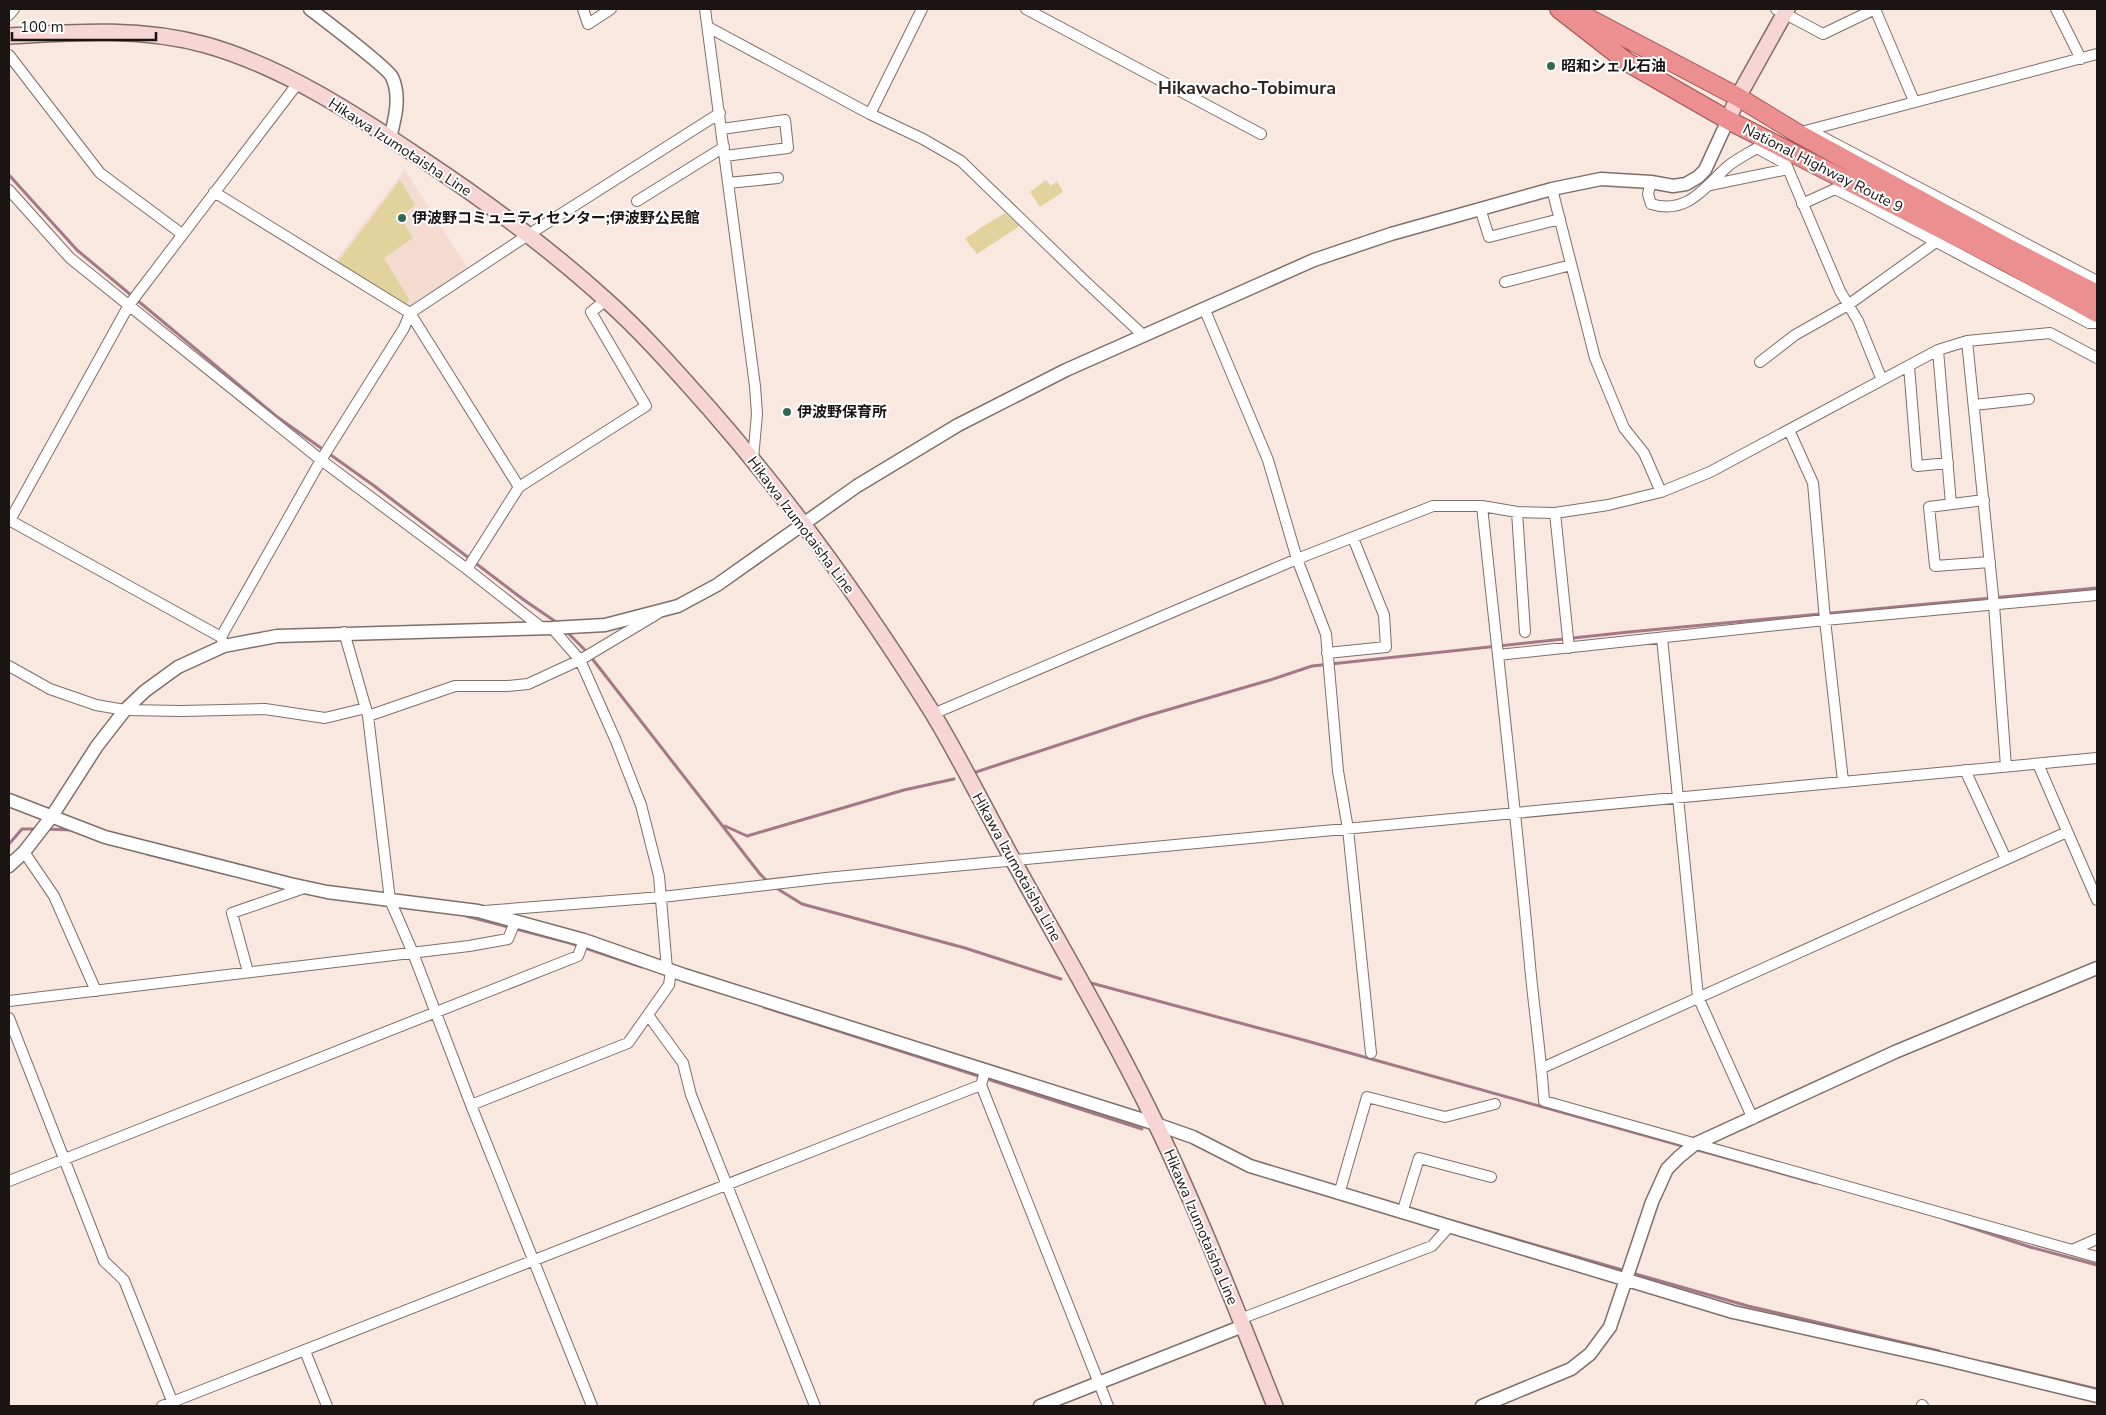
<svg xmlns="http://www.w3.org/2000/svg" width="2106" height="1415" viewBox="0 0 2106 1415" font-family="'Nunito Sans','Noto Sans JP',sans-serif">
  <rect width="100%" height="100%" fill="#f9e8e0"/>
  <path fill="#f4dbd0" d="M405 170 468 269 408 312 332 265Z"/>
  <path fill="#e2d29d" d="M400 180 415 205 400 217 413 238 384 258 409 299 405 308 336 264Z
    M1046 180 1051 186 1057 181 1063 192 1040 207 1030 192Z
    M1005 213 1020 226 977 254 965 239 982 227Z"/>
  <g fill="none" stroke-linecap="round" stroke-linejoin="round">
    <path stroke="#a47886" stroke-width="3" d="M9 175 77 250 276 416 373 485 524 600 559 624
      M567 632 587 652 760 874 768 882
      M973 773 1143 717 1270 680 1312 666 1629 632 2097 588
      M725 826 747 836 904 790 954 779
      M46 829 72 830
      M9 844 22 829H37
      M147 854 231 875
      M773 886 802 904 965 948 1061 979
      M466 916 570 943 642 967
      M1091 983 1307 1041 1686 1147
      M764 1007 1142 1129
      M1694 1149 1816 1183
      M1945 1219 2030 1247 2097 1265
      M1452 1221 1626 1271
      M1632 1273 1748 1306 1939 1351
      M1988 1363 2097 1389"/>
    <defs>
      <path id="minor" d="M583 9 588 24 611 9
        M705 9 755 386 757 414 753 459
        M1026 9 1261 134
        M1776 9 1823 34 1875 9
        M1875 9 1914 101
        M2056 9 2081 59
        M9 15 14 9
        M708 27 870 114 923 139 961 161 1086 282 1143 335
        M9 55 100 173 182 234
        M870 114 922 9
        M722 129 785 120 788 148 725 156
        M1809 130 2097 54
        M1805 131 1809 130 2097 281
        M1651 182 1648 194 1651 204C1687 215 1704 188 1727 167 1735 160 1747 154 1757 148L1786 164 1840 291 1858 321 1882 380
        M728 183 778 178
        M1710 185 1788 169
        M1858 186 1865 204 2089 323H2097
        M1552 189 1595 358 1624 428 1644 453 1661 492
        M9 190 70 258 321 460 467 569 542 628
        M214 192 410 313 519 487
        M637 201 724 147
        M1802 204 1835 189 1865 204
        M1480 208 1489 237 1560 219
        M1505 282 1571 265
        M1204 308 1268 460 1297 559 1326 634 1338 771 1348 829 1371 1053
        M1967 341 1994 605 2006 766
        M1938 350 1951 504
        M1760 362 1795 335 1848 305 1936 242
        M1909 366 1917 466 1948 463
        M1974 405 2029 399
        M1789 430 1813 483 1825 620 1843 781
        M1984 500 1929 507 1935 566 1990 562
        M1482 506C1498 659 1516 812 1530 965 1534 1010 1541 1055 1544 1101L2097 1257
        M1517 512 1525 632
        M1555 513 1569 648
        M9 520 221 637
        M9 522 129 305 298 83
        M467 569 519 487 646 406 591 312 606 300
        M552 628 580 660 616 741 641 805 659 876 667 969
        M344 632 368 716 390 900 413 953 471 1105 592 1406
        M1662 638 1698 997 1753 1119
        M224 646 221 637 321 460 404 328 410 313 528 235 720 113
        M1327 653 1386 647 1384 615 1353 538
        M1498 655 1825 620 2097 595
        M9 666 50 689 96 705 125 710 182 711 265 709 325 718 366 708
        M933 714 1297 559 1433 506H1482L1517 512 1555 513 1608 505 1661 492 1710 472 1938 350 1967 341 2050 333 2097 358
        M368 716 455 686H507L528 684 580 660 657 614
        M2038 764 2097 900
        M1965 770 2006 859
        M24 852 54 896 96 991
        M484 911 662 897 826 878 2097 758
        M248 972 232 913 307 887
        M9 1001 469 946 508 939 515 922
        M648 1015 683 1063 691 1095 815 1406
        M9 1018 104 1261 124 1280 174 1406
        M1542 1068 2067 832
        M985 1071 981 1085 1108 1406
        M471 1105 628 1043 669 985 671 970
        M9 1181 578 956 584 940
        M1339 1194 1367 1097 1445 1117 1495 1104
        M1402 1213 1419 1158 1491 1177
        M2072 1250 2097 1239
        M1240 1319 1432 1246 1449 1227
        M305 1351 327 1406
        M1922 1405 1923 1406
        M162 1406 981 1085"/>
      <path id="tertiary" d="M310 9C323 19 388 68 392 77 401 96 395 119 390 138
        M9 800 105 837 290 884 327 892 478 911 584 940 684 975 1156 1124 1193 1137 1250 1166 1733 1312 1944 1359 2097 1396
        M9 866 24 852 52 816 97 746 125 710 145 691 178 667 224 646 277 636 552 628 605 625 678 606 717 585 857 486 958 425 1066 370 1314 260 1391 234 1552 189 1601 179 1651 182 1673 186 1686 184 1698 177 1705 170 1728 120
        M1040 1406 1243 1326
        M1482 1406 1571 1369 1590 1354 1610 1327 1652 1202 1667 1169 1679 1157 1695 1144 1895 1052 2097 968"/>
      <path id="secondary" d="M9 36C76 32 140 27 206 45 284 67 358 116 425 161 488 203 550 249 606 300 643 333 676 371 709 408 792 503 865 605 932 712 961 760 986 811 1013 860 1061 947 1112 1033 1155 1122 1200 1215 1237 1311 1275 1406
        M1728 120 1738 97 1787 9"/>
      <path id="trunk" d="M1559 9 1627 62 1728 120 2006 262 2097 313
        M1575 11 1738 97 1797 133 2006 247 2097 294"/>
    </defs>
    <use href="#minor" stroke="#7e6f68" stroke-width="12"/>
    <use href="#tertiary" stroke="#7e6f68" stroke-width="15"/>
    <use href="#secondary" stroke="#7e6f68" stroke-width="18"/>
    <use href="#trunk" stroke="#9f5252" stroke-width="20"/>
    <use href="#minor" stroke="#fff" stroke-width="10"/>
    <use href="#tertiary" stroke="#fff" stroke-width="12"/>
    <use href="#secondary" stroke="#f8d5d5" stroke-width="15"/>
    <use href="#trunk" stroke="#ec8f90" stroke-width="18"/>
  </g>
  <g fill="#306a53" stroke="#fff" stroke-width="2">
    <circle cx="1551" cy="66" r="5"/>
    <circle cx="402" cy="218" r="5"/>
    <circle cx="787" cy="412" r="5"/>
  </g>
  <g text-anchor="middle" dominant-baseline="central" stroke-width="4" stroke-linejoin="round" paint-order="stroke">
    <g font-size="15" font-weight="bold" fill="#1a1412" stroke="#fff" text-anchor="start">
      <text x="1561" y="66">昭和シェル石油</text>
      <text x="412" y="218">伊波野コミュニティセンター;伊波野公民館</text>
      <text x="797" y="412">伊波野保育所</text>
    </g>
    <g font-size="15" fill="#1a1412" stroke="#fff">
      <text transform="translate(400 147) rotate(33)">Hikawa Izumotaisha Line</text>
      <text transform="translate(1823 168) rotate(27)">National Highway Route 9</text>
      <text transform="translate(801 525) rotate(53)">Hikawa Izumotaisha Line</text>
      <text transform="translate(1017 867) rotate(61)">Hikawa Izumotaisha Line</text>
      <text transform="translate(1201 1227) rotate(67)">Hikawa Izumotaisha Line</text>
    </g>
    <g font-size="18" font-weight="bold" fill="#332621" stroke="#fff">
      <text x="1247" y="88">Hikawacho-Tobimura</text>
    </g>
  </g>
  <rect width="2106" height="1415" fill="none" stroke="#1a1412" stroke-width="20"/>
  <path d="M12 32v8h144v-8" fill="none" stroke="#1a1412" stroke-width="2.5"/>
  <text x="20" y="32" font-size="15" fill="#1a1412" stroke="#ffffff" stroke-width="4" paint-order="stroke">100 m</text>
</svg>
